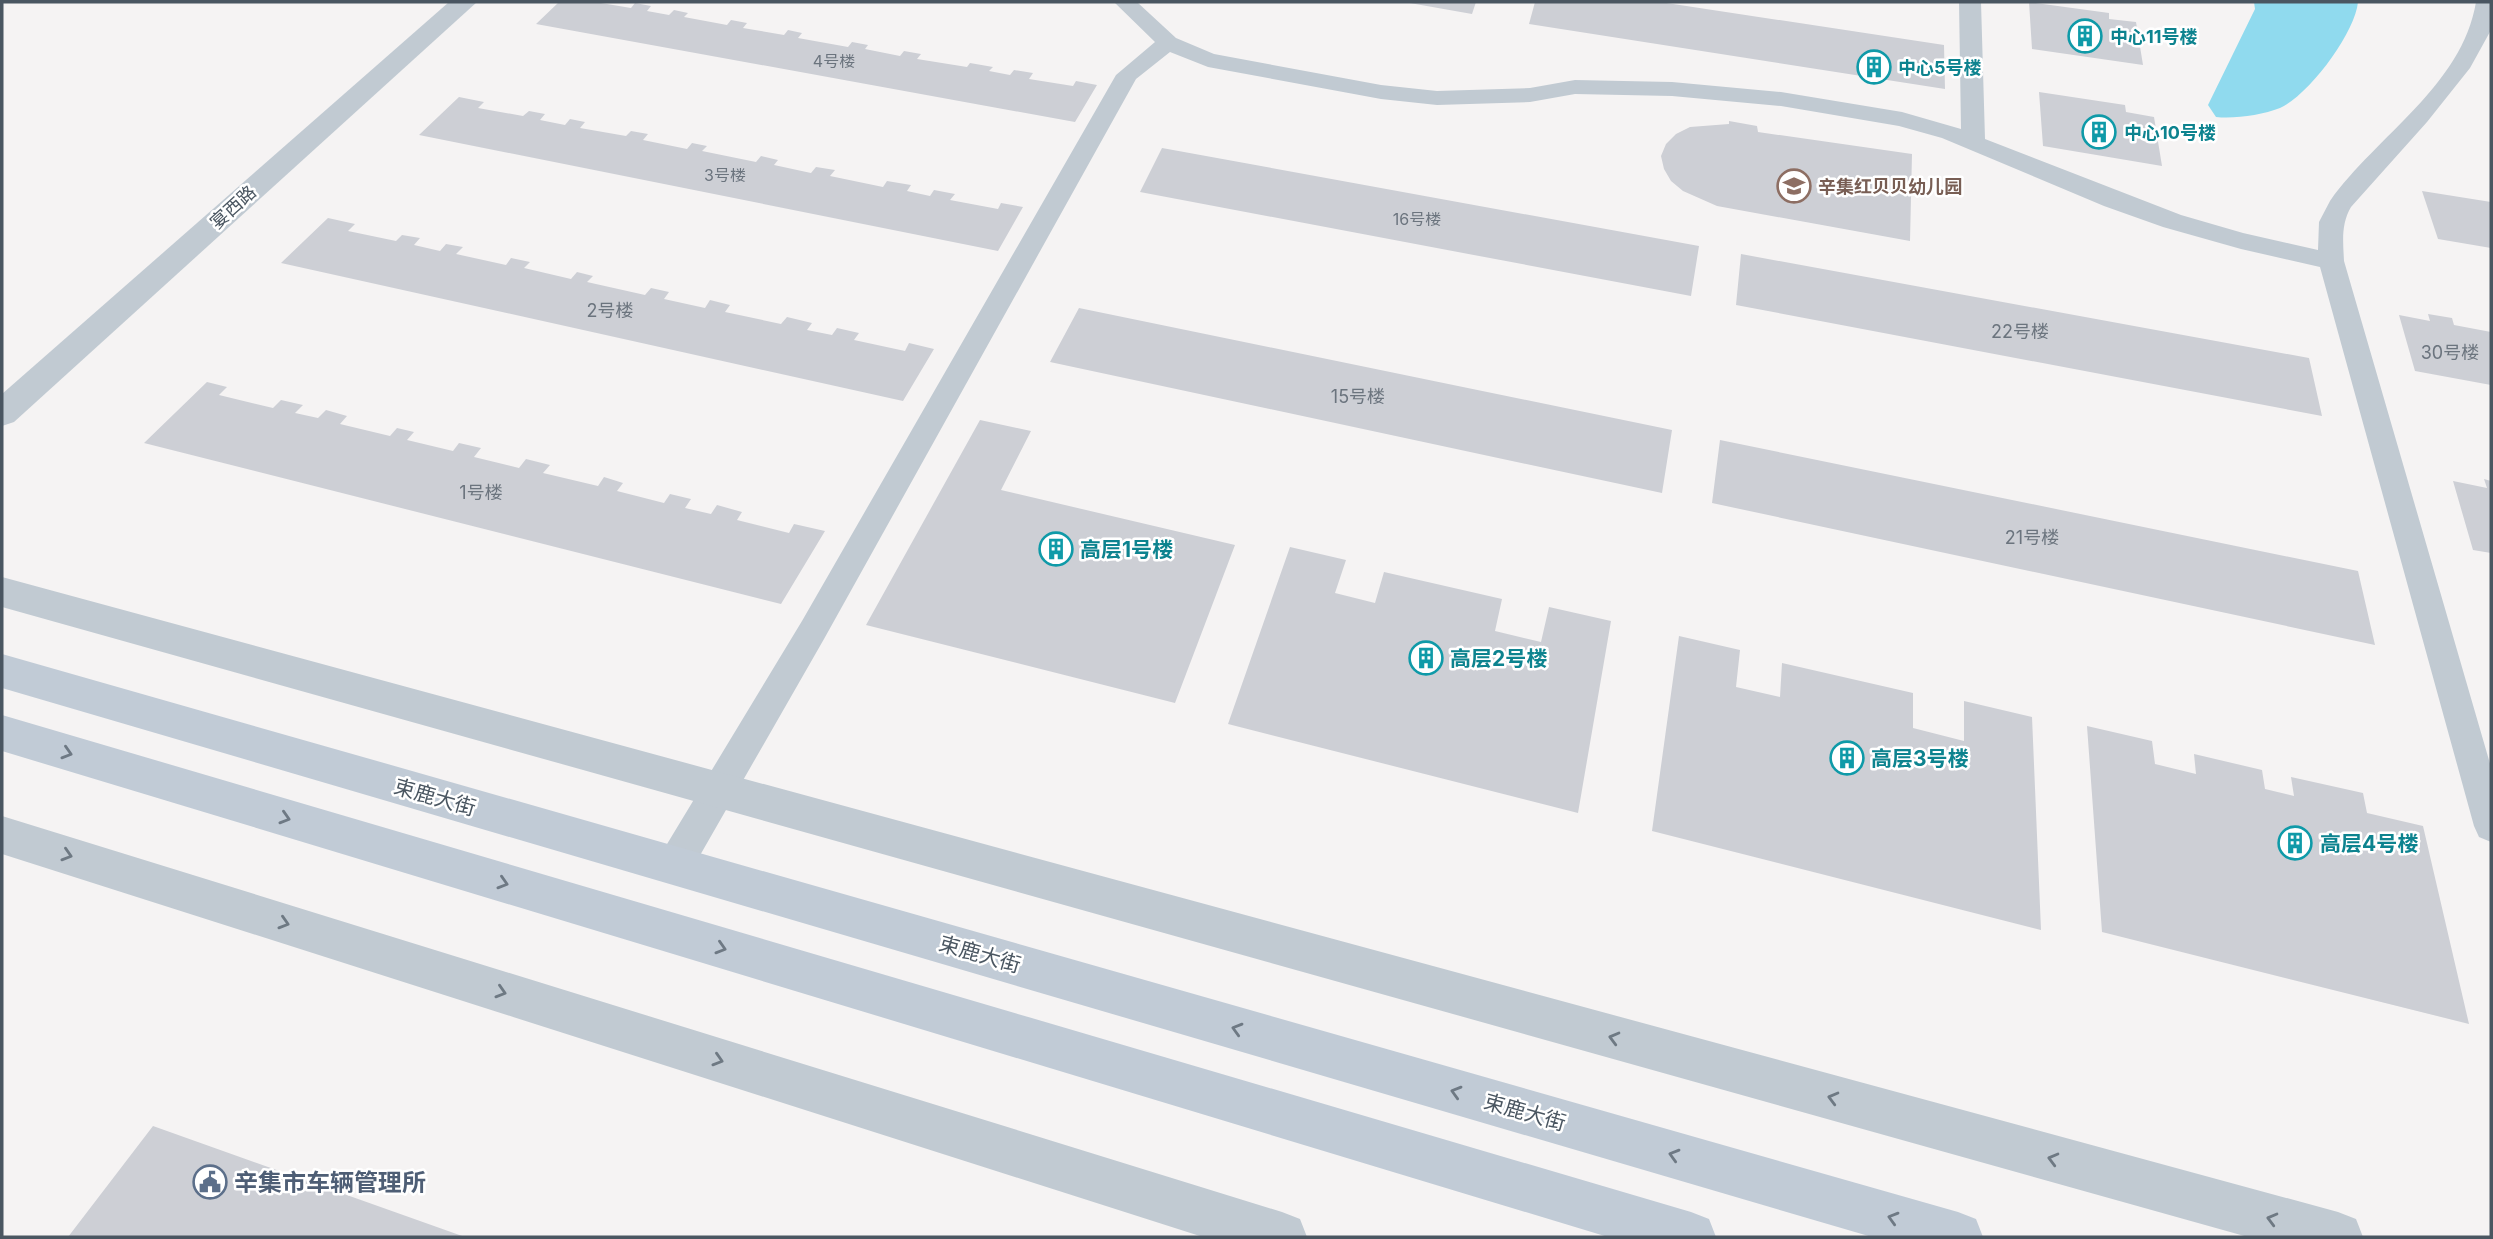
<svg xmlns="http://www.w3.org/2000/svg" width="2493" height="1239" viewBox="0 0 2493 1239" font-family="Inter,'Noto Sans SC',sans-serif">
  <rect width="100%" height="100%" fill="#f5f3f3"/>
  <path fill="#90daee" d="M2254 2H2358C2355 33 2309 95 2280 108 2262 115 2235 119 2216 117L2208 105 2255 9Z"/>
  <path fill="#cdcfd5" d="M559 2H595L631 8 635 3 651 6 647 11 669 15 674 10 688 13 684 17 727 25 731 20 747 23 743 28 784 35 788 30 802 33 798 38 848 47 852 42 868 45 865 49 900 56 904 51 921 54 917 59 967 67 970 63 993 67 989 71 1010 75 1014 70 1033 73 1029 79 1073 86 1076 81 1097 85 1075 122 536 24Z
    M1404 2H1476L1472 14Z
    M1535 2H1660L1944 45 1945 89 1529 24Z
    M2029 2 2109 13V19L2136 22 2143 65 2032 49Z
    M2039 92 2125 105 2126 112 2154 117 2162 166 2043 146Z
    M459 97 484 102 478 108 523 116 529 111 545 114 540 120 565 125 570 119 585 122 580 128 626 136 631 131 648 134 643 140 687 149 692 143 707 146 702 151 756 162 761 156 778 160 774 165 811 173 816 167 835 170 830 176 883 187 887 181 911 185 907 191 930 196 934 190 955 194 950 200 998 209 1001 203 1023 207 998 251 419 135Z
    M1729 121 1757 126 1758 132 1912 154 1910 241 1717 206 1683 191 1671 181 1664 169 1661 156 1666 144 1676 134 1690 127 1729 124Z
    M1162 148 1699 246 1691 296 1140 192Z
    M2422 191 2491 202V248L2438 239Z
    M328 218 355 224 348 231 396 241 402 235 420 238 414 245 440 251 446 244 463 247 456 254 506 265 511 258 530 262 524 268 571 279 577 272 593 276 587 282 645 295 651 288 669 292 664 299 705 308 710 300 730 305 725 312 781 324 787 317 812 323 807 330 832 335 837 328 859 333 854 340 905 351 909 343 934 349 903 401 281 263Z
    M1741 254 2309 358 2322 416 1736 305Z
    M1079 308 1672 430 1662 493 1050 362Z
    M2428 314 2452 318 2454 325 2491 332V385L2415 371 2399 315 2430 321Z
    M207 382 227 387 219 395 273 408 281 400 303 405 295 413 318 418 326 410 347 416 340 424 390 436 397 428 414 432 407 440 453 451 459 443 481 448 474 457 519 468 526 459 550 465 543 473 598 486 604 477 623 483 617 491 664 503 670 494 691 499 685 508 711 514 717 505 742 512 737 520 789 533 794 524 825 531 781 604 144 443Z
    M980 420 1031 431 1001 490 1235 545 1175 703 866 625Z
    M1720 440 2358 571 2375 645 1712 503Z
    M2484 479 2491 481V553L2473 550 2453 481 2487 488Z
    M1290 547 1346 560 1335 593 1375 603 1384 572 1502 599 1495 631 1541 642 1549 607 1611 621 1578 813 1228 724Z
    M1679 636 1740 650 1736 687 1780 697 1782 663 1913 693V728L1964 741V701L2032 717 2041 930 1652 831Z
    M2087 726 2152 741 2155 764 2196 774 2194 754 2262 770 2265 789 2294 796 2291 777 2363 793 2367 813 2423 826 2469 1024 2102 932Z
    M153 1126 465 1237H68Z"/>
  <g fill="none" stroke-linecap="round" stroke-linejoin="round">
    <path fill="#c1cad2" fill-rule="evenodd" d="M1114 2H1137L1176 38 1214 54 1381 85 1437 91 1530 88 1575 80 1672 82 1781 92 1902 112 1961 129 1959 2H1981L1985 139 2181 215 2243 233 2318 250 2319 222 2330 201C2377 135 2462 86 2476 2H2491V30L2470 68 2427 122 2351 207C2341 224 2343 241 2344 261L2491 767V842L2479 837 2474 826 2320 267 2241 249 2163 227 2104 206 1942 138 1899 126 1781 106 1672 96 1575 94 1530 102 1437 105 1381 99 1208 67 1170 52 1136 79 824 639 687 878 674 882 661 878 656 866 661 854 802 621 1116 75 1155 42Z"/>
    <path fill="#c1cad2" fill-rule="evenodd" d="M2 577 2338 1212 2356 1219 2363 1237H2248L2 607Z
      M2 816 1282 1212 1300 1219 1307 1237H1203L2 854Z"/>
    <path fill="#c1cad2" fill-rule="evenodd" d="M449 2H477L14 422 2 426V394Z"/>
    <path fill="#c1cbd6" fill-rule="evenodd" d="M2 654 1958 1212 1976 1219 1983 1237H1872L2 688Z
      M2 715 1691 1212 1709 1219 1716 1237H1608L2 751Z"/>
  </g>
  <defs><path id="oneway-chevron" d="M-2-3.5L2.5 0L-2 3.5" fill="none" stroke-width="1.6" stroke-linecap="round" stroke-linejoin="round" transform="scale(1.75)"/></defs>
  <g stroke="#6e7984">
    <use href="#oneway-chevron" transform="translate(67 753) rotate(17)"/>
    <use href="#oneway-chevron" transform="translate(285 818) rotate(17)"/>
    <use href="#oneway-chevron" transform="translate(503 883) rotate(17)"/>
    <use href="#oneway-chevron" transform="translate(721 948) rotate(17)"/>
    <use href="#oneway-chevron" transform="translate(1237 1029) rotate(-164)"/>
    <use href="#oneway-chevron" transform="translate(1456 1092) rotate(-164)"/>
    <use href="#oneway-chevron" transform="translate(1674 1155) rotate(-164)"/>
    <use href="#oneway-chevron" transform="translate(1893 1218) rotate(-164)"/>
  </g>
  <g stroke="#6e7983">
    <use href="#oneway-chevron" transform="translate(67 855) rotate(17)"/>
    <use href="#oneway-chevron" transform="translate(284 923) rotate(17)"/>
    <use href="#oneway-chevron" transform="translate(501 992) rotate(17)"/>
    <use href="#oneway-chevron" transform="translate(1614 1038) rotate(-165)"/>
    <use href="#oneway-chevron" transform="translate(718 1060) rotate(17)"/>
    <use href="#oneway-chevron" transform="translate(1833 1098) rotate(-165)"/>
    <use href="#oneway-chevron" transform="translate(2053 1159) rotate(-165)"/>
    <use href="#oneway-chevron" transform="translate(2272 1219) rotate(-165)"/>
  </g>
  <defs>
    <symbol id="building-ring" viewBox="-11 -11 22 22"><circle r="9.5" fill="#fff" stroke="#0f9aa8" stroke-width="1.5"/><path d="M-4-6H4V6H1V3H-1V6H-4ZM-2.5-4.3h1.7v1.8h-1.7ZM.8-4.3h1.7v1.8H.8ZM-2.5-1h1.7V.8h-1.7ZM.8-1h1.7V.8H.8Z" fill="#0f9aa8"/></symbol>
    <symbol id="school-ring" viewBox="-11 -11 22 22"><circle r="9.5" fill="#fff" stroke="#8d6e63" stroke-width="1.5"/><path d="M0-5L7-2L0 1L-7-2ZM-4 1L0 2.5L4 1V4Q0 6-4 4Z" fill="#8d6e63"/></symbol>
    <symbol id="civic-ring" viewBox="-11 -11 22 22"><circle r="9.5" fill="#fff" stroke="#5c6f8a" stroke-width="1.5"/><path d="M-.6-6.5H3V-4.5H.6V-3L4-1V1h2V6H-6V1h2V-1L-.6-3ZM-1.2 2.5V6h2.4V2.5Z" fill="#5c6f8a"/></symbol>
  </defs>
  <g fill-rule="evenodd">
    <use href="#building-ring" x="2066" y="17" width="38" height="38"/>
    <use href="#building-ring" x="1855" y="48" width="38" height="38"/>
    <use href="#building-ring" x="2080" y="113" width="38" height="38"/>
    <use href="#school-ring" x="1775" y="167" width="38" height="38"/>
    <use href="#building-ring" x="1037" y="530" width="38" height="38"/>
    <use href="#building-ring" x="1407" y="639" width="38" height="38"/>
    <use href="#building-ring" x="1828" y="739" width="38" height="38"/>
    <use href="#building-ring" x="2276" y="824" width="38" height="38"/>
    <use href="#civic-ring" x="191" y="1163" width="38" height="38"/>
  </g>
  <g text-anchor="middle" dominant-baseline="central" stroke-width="5" stroke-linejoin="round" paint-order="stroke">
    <g font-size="16" fill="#6b747e">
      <text x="834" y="61">4号楼</text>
      <text x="725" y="175">3号楼</text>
      <text x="1417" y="219">16号楼</text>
    </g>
    <g font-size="18" font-weight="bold" fill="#0d838f" stroke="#fff" text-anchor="start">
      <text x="2110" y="36">中心11号楼</text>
      <text x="1898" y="67">中心5号楼</text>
      <text x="2124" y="132">中心10号楼</text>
    </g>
    <g font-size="18" font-weight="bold" fill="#785e54" stroke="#fff" text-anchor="start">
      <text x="1818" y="186">辛集红贝贝幼儿园</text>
    </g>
    <g font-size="18" fill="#4a5661" stroke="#fff">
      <text transform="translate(233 207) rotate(-42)">宴西路</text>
    </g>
    <g font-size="18" fill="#6b747e">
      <text x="610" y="310">2号楼</text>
      <text x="2020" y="331">22号楼</text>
      <text x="2450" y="352">30号楼</text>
      <text x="1358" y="396">15号楼</text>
      <text x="481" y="492">1号楼</text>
      <text x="2032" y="537">21号楼</text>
    </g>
    <g font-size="21" font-weight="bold" fill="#0d838f" stroke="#fff" text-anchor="start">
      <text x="1080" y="549">高层1号楼</text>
      <text x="1450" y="658">高层2号楼</text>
      <text x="1871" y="758">高层3号楼</text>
      <text x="2320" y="843">高层4号楼</text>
    </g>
    <g font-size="21" fill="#4a5661" stroke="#fff">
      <text transform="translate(435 797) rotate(16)">束鹿大街</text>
      <text transform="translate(980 954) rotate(16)">束鹿大街</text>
      <text transform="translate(1525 1112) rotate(16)">束鹿大街</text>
    </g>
    <g font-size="24" font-weight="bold" fill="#4e5e75" stroke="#fff" text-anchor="start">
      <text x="234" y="1182">辛集市车辆管理所</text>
    </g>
  </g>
  <rect width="2493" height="1239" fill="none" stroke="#4a5661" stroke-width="7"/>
</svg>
